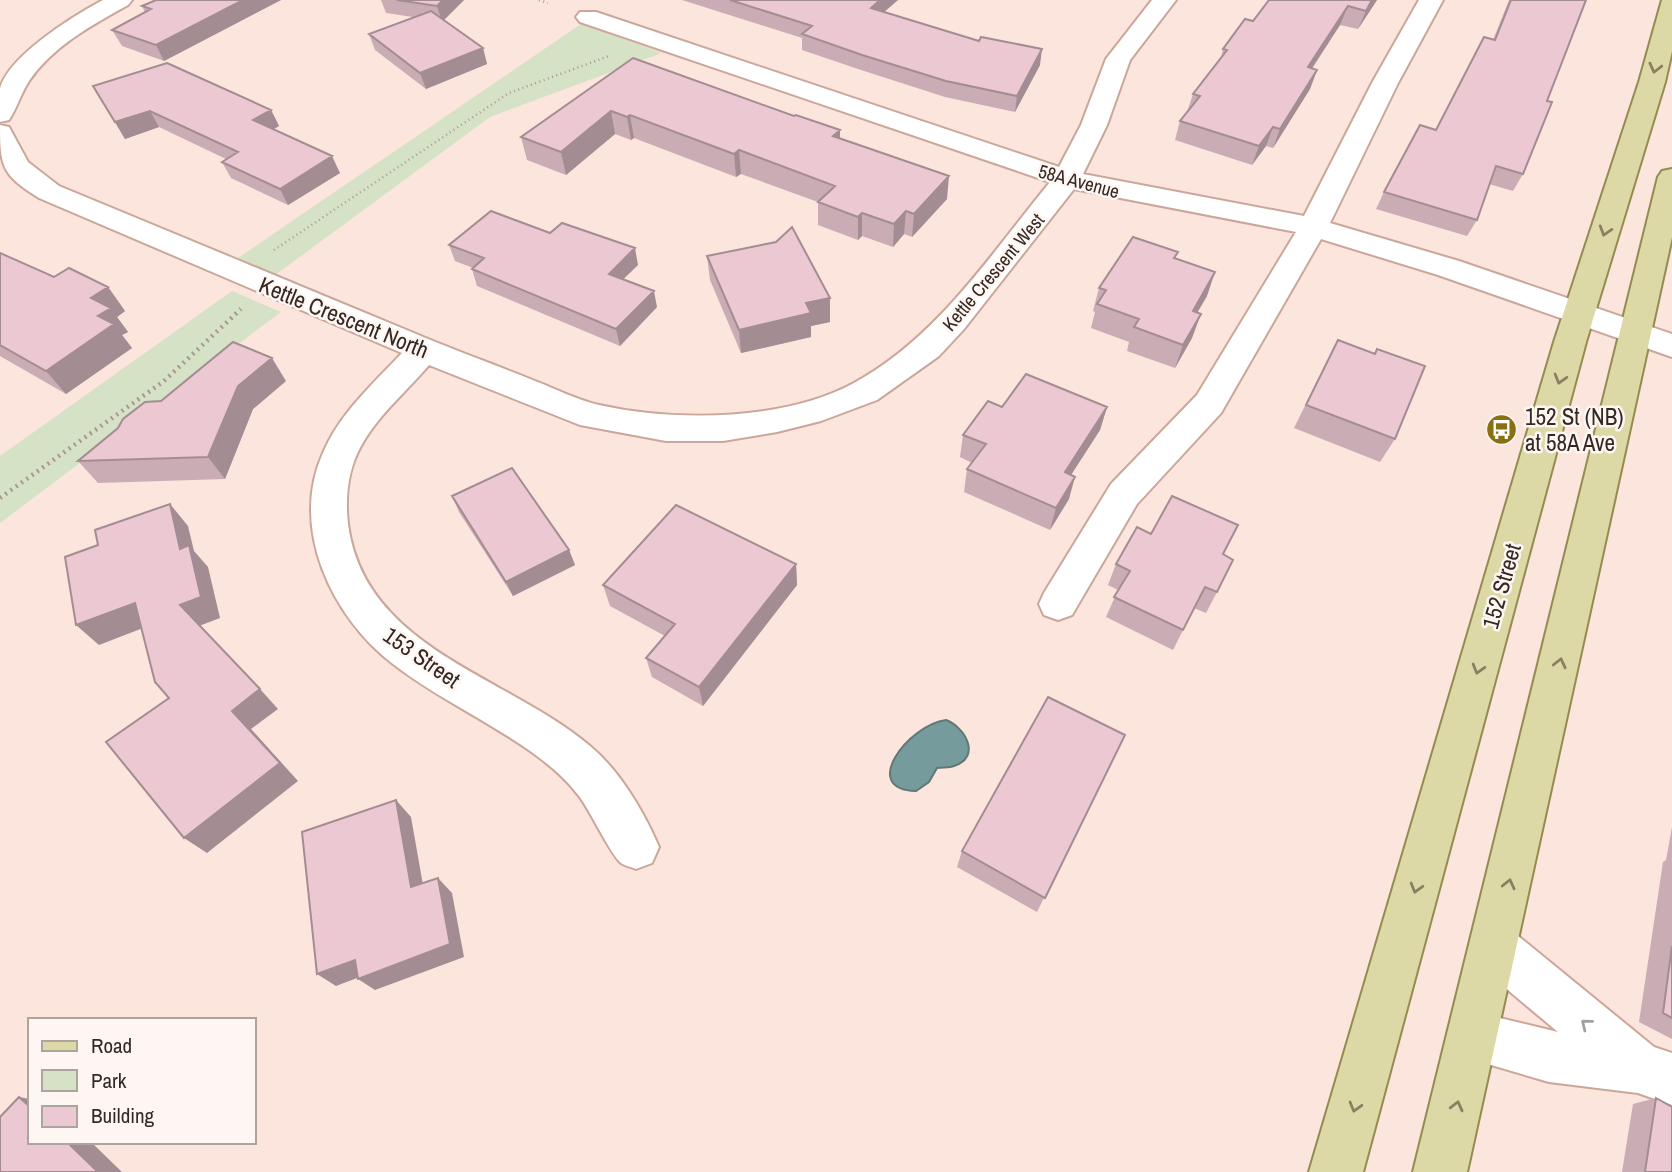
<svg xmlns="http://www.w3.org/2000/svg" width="1672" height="1172" viewBox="0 0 1672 1172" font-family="'Archivo Narrow',sans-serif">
  <rect width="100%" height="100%" fill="#fbe5dc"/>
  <path fill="#d6e2c6" d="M581 24 662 53 490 117 271 278 232 262Z
    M232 291 281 312 0 523V456Z"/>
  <path fill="#759b9c" stroke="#627877" stroke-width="2" d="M946 720C965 727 982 757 954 766 949 768 943 767 937 768L929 782 916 791C859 790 908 725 946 720Z"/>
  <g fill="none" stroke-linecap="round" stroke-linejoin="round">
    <defs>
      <path id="minor" d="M103 0H132L128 5C92 25 53 46 29 81 21 93 17 108 9 120L0 122C0 112 0 98 0 89 8 56 75 15 103 0Z
        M1152 0H1176L1130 60 1107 125 1083 174 1304 216 1372 83 1419 0H1443L1398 83 1330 223 1459 261 1672 334V357L1438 275 1321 239 1221 413 1137 504 1072 615 1058 620 1044 615 1039 604 1044 593 1111 484 1197 395 1296 232 1074 189 964 329 939 356 877 400 821 421 777 432 723 441H666L580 425 429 365C407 391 378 415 361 446 348 469 345 498 348 524 364 649 508 676 590 746 620 771 644 812 659 847L652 863 636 869C632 867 625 866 621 863 611 855 590 810 579 796 567 780 552 767 537 756 491 722 438 699 393 664 332 617 289 528 323 453 340 413 373 384 402 353L39 198C2 175 0 167 0 125L9 127 28 162 59 186C176 234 292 283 409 331 451 349 493 364 535 381 556 389 577 400 599 405 675 422 784 421 854 383 937 338 991 254 1050 182L580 22 576 17 580 12H596L1059 167 1081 125 1106 59Z
        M1495 924 1512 931 1654 1047 1672 1053V1105L1638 1093 1549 1082 1457 1055 1450 1037 1457 1019 1475 1012 1558 1032 1478 965 1471 948 1478 931Z"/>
      <path id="major" d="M1662 0H1672V51L1665 82 1586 342 1363 1172H1309L1554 342 1639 82Z
        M1672 169V237L1467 1172H1413L1658 177 1662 171Z"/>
    </defs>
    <use href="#minor" stroke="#caa79a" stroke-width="4"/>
    <use href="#major" stroke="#948b51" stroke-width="4"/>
    <path stroke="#aa9890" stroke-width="2.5" stroke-dasharray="1 3.5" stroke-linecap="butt" d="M539 0 548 3
      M274 250 509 93 609 56"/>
    <path stroke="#aa9890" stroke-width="4.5" stroke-dasharray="2 4.5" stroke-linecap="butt" d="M0 498 164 381 241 309"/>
    <use href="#minor" fill="#fff" fill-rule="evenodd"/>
    <use href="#major" fill="#ddd9a6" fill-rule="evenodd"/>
  </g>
  <path fill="#caacb5" d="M156 0H281L164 61 122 46 112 30 145 12 142 6Z
    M381 0H464L444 20 483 48 487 64 426 89 375 50 369 34 413 17 386 13Z
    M682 0H898L884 12 1040 65 1015 112 945 97 861 70 802 50V38Z
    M1269 0H1377L1358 29 1340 25 1312 69 1317 70 1310 89 1273 148 1266 146 1252 165 1175 140 1180 121 1187 112 1193 94 1221 58 1223 49 1253 21Z
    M1509 0H1586L1547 101 1523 174 1513 191 1489 184 1477 220 1467 236 1376 209 1384 192 1436 130 1493 40Z
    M633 58 840 138 947 199 912 237 904 234 893 247 862 236 858 240 818 225V202L741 174 736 177 634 138 631 140 615 134 566 175 527 160 521 137Z
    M93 86 271 110 279 126 273 129 340 173 288 205 231 178 222 162 226 159 159 127 125 139Z
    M449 245 638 265 623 279 657 307 620 346 477 286 472 269 473 268 455 261Z
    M0 253 54 277 108 287 125 311 117 317 128 332 122 335 132 348 66 394 0 356Z
    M707 256 830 322 811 326V337L741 353 710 280Z
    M1175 259 1207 296 1197 313 1192 338 1175 368 1127 351 1129 342 1091 328 1095 312 1093 311 1099 288Z
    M1375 353 1395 439 1380 462 1294 428 1326 363Z
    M286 381 253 409 225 479 98 483 78 461 161 401Z
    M1002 407H1107L1100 430 1071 475 1069 499 1050 530 964 492 967 469 972 463 960 457 963 435Z
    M452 496 569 550 575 565 513 596 459 512Z
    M1151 534 1223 554 1217 592 1206 613 1194 608 1173 650 1106 617 1118 590 1108 585 1116 564Z
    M796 564 797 585 703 706 652 677 646 658 665 636 610 606 603 585Z
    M1125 735 1037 912 957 867 962 851Z
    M1672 827V1039L1639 1022 1663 862 1666 860Z
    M1656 1098 1672 1172H1622L1633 1104Z"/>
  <path fill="#a48c93" d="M243 0H281L164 61 156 45Z
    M443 0H464L442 22 437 6Z
    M880 0H898L871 23V8Z
    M1372 0H1377L1358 29 1366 11Z
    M1348 6 1340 25 1300 86 1308 67Z
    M483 48 487 64 426 89 420 73Z
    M1042 49 1040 65 1015 112 1017 96Z
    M1317 70 1310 89 1273 148 1280 129Z
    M271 110 279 126 261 137 253 120Z
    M150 111 159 127 125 139 115 122Z
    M611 111 615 134 566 175 561 152Z
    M630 115 634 138 631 140 627 117Z
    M1273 127 1266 146 1252 165 1259 146Z
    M840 130V153L833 136Z
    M739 150 741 174 736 177 734 154Z
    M332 156 340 173 288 205 280 189Z
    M949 176 947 199 912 237 914 214Z
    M906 211 904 234 893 247 894 224Z
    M862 213V236L858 240V217Z
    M635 248 638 265 612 290 609 274Z
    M1215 272 1207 296 1184 335 1193 311Z
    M108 287 125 311 117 317 128 332 122 335 132 348 66 394 46 371 98 316 91 298Z
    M654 291 657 307 620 346 616 329Z
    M830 298V322L811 326V337L741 353 739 330 806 303Z
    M1201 314 1192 338 1175 368 1183 345Z
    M272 358 286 381 253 409 225 479 208 457 238 386Z
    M1107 407 1100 430 1058 495 1065 472Z
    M1075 477 1069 499 1050 530 1056 508Z
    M170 504 188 526 194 551 208 567 220 618 199 626 180 605V549Z
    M569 550 575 565 513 596 506 582Z
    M796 564 797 585 703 706 699 687Z
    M135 603 156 623 99 645 76 625Z
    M260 689 278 709 251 729 298 781 207 853 184 838 232 711Z
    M396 800 411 817 426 902 411 887Z
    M438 878 452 893 464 957 375 990 358 979Z
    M355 960 373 972 336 986 317 974Z
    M19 1097 30 1099V1107Z
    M67 1142H91L122 1172H98Z"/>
  <path fill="#ebc8d2" stroke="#a48c93" stroke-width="2" d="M156 0H243L156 45 112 30 151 9 142 6Z
    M397 0H443L437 6Z
    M730 0H880L871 8 979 41 981 37 1042 49 1017 96 946 81 862 55 802 34 812 26Z
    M1269 0H1372L1366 11 1348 6 1308 67 1317 70 1280 129 1273 127 1259 146 1180 121 1200 96 1193 94 1227 50 1223 49 1245 19 1253 21Z
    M1511 0H1586L1547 101 1552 102 1523 174 1496 166 1477 220 1384 192 1420 125 1436 130 1484 37 1495 40Z
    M431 11 483 48 420 73 369 34Z
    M633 58 794 116 796 115 840 130 833 136 949 176 914 214 906 211 894 224 862 213 858 217 818 202 835 186 739 150 734 154 630 115 627 117 611 111 561 152 521 137Z
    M167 63 271 110 253 120 332 156 280 189 222 162 238 152 150 111 115 122 93 86Z
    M491 211 550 233 562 223 635 248 609 274 654 291 616 329 472 269 484 258 449 245Z
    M792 227 830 298 806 303 811 313 739 330 707 256 776 242Z
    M1133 237 1178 252 1174 258 1215 272 1193 311 1201 314 1183 345 1134 327 1139 319 1097 304 1106 290 1099 288Z
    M0 253 54 277 69 268 108 287 91 298 111 308 98 316 114 324 46 371 0 345Z
    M1338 340 1375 354 1377 349 1425 366 1395 439 1306 405Z
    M233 342 272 358 238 386 208 457 78 461 118 428 123 419 145 402 161 401Z
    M1026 374 1107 407 1065 472 1075 477 1056 508 967 469 986 444 963 435 988 401 1002 407Z
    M512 468 569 550 506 582 452 496Z
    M1172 496 1238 525 1223 554 1233 560 1217 592 1205 587 1183 630 1114 597 1130 571 1116 564 1137 527 1151 534Z
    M170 504 180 549 189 545 201 597 180 605 260 689 232 711 280 763 184 838 106 742 169 698 155 682 135 603 76 625 65 557 98 545 95 530Z
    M676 505 796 564 699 687 646 658 675 624 603 585Z
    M1048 697 1125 735 1045 898 962 851Z
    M396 800 411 887 438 878 450 944 358 979 355 960 317 974 302 832Z
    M1672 946V1018L1663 1013Z
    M19 1097 30 1107V1142H67L98 1172H0V1117Z
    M1656 1098 1672 1107V1172H1645Z"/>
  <defs><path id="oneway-chevron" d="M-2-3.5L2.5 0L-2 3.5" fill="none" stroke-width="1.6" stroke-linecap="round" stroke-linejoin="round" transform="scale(1.75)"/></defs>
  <g stroke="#898064">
    <use href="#oneway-chevron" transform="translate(1655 68) rotate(104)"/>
    <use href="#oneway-chevron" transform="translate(1605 231) rotate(107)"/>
    <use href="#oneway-chevron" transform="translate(1560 379) rotate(106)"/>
    <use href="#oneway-chevron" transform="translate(1560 663) rotate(-77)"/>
    <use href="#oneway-chevron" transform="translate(1478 669) rotate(106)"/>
    <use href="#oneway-chevron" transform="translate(1509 884) rotate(-77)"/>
    <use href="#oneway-chevron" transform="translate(1416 888) rotate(106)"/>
    <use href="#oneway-chevron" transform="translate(1457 1106) rotate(-76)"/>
    <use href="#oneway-chevron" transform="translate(1355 1107) rotate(106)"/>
  </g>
  <use stroke="#a49e9c" href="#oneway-chevron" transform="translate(1586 1024) rotate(-141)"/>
  <defs>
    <symbol id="bus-disc" viewBox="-11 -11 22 22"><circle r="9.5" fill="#897112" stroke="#fdf6f3"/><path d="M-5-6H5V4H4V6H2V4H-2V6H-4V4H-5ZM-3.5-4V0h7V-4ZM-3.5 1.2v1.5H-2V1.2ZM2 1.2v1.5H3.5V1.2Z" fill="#fff"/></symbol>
  </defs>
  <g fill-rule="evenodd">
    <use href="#bus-disc" x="1484" y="412" width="35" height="35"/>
  </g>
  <g text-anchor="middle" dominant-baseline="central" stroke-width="5" stroke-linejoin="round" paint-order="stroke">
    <g font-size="19" fill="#352822" stroke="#fdf6f3">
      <text transform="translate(1079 181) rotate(15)">58A Avenue</text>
      <text transform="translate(993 272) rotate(-50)">Kettle Crescent West</text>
    </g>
    <g font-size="23" fill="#352822" stroke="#fdf6f3">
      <text transform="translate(344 317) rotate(22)">Kettle Crescent North</text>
      <text transform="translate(1501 586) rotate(-74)">152 Street</text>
      <text transform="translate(422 657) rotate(35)">153 Street</text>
    </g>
    <g font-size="23" fill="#352822" stroke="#fdf6f3" text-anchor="start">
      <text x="1525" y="416">152 St (NB)<tspan x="1525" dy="26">at 58A Ave</tspan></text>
    </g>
  </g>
  <rect x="28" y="1018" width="228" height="126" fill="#fdf6f3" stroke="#ada49f" stroke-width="2"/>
  <rect x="42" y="1041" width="35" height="10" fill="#ddd9a6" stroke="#ada49f" stroke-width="2"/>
  <text x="91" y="1053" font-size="21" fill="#352822">Road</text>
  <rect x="42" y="1070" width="35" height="21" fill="#d6e2c6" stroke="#ada49f" stroke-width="2"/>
  <text x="91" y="1088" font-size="21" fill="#352822">Park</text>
  <rect x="42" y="1106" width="35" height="21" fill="#ebc8d2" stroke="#ada49f" stroke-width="2"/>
  <text x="91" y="1123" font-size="21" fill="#352822">Building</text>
</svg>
